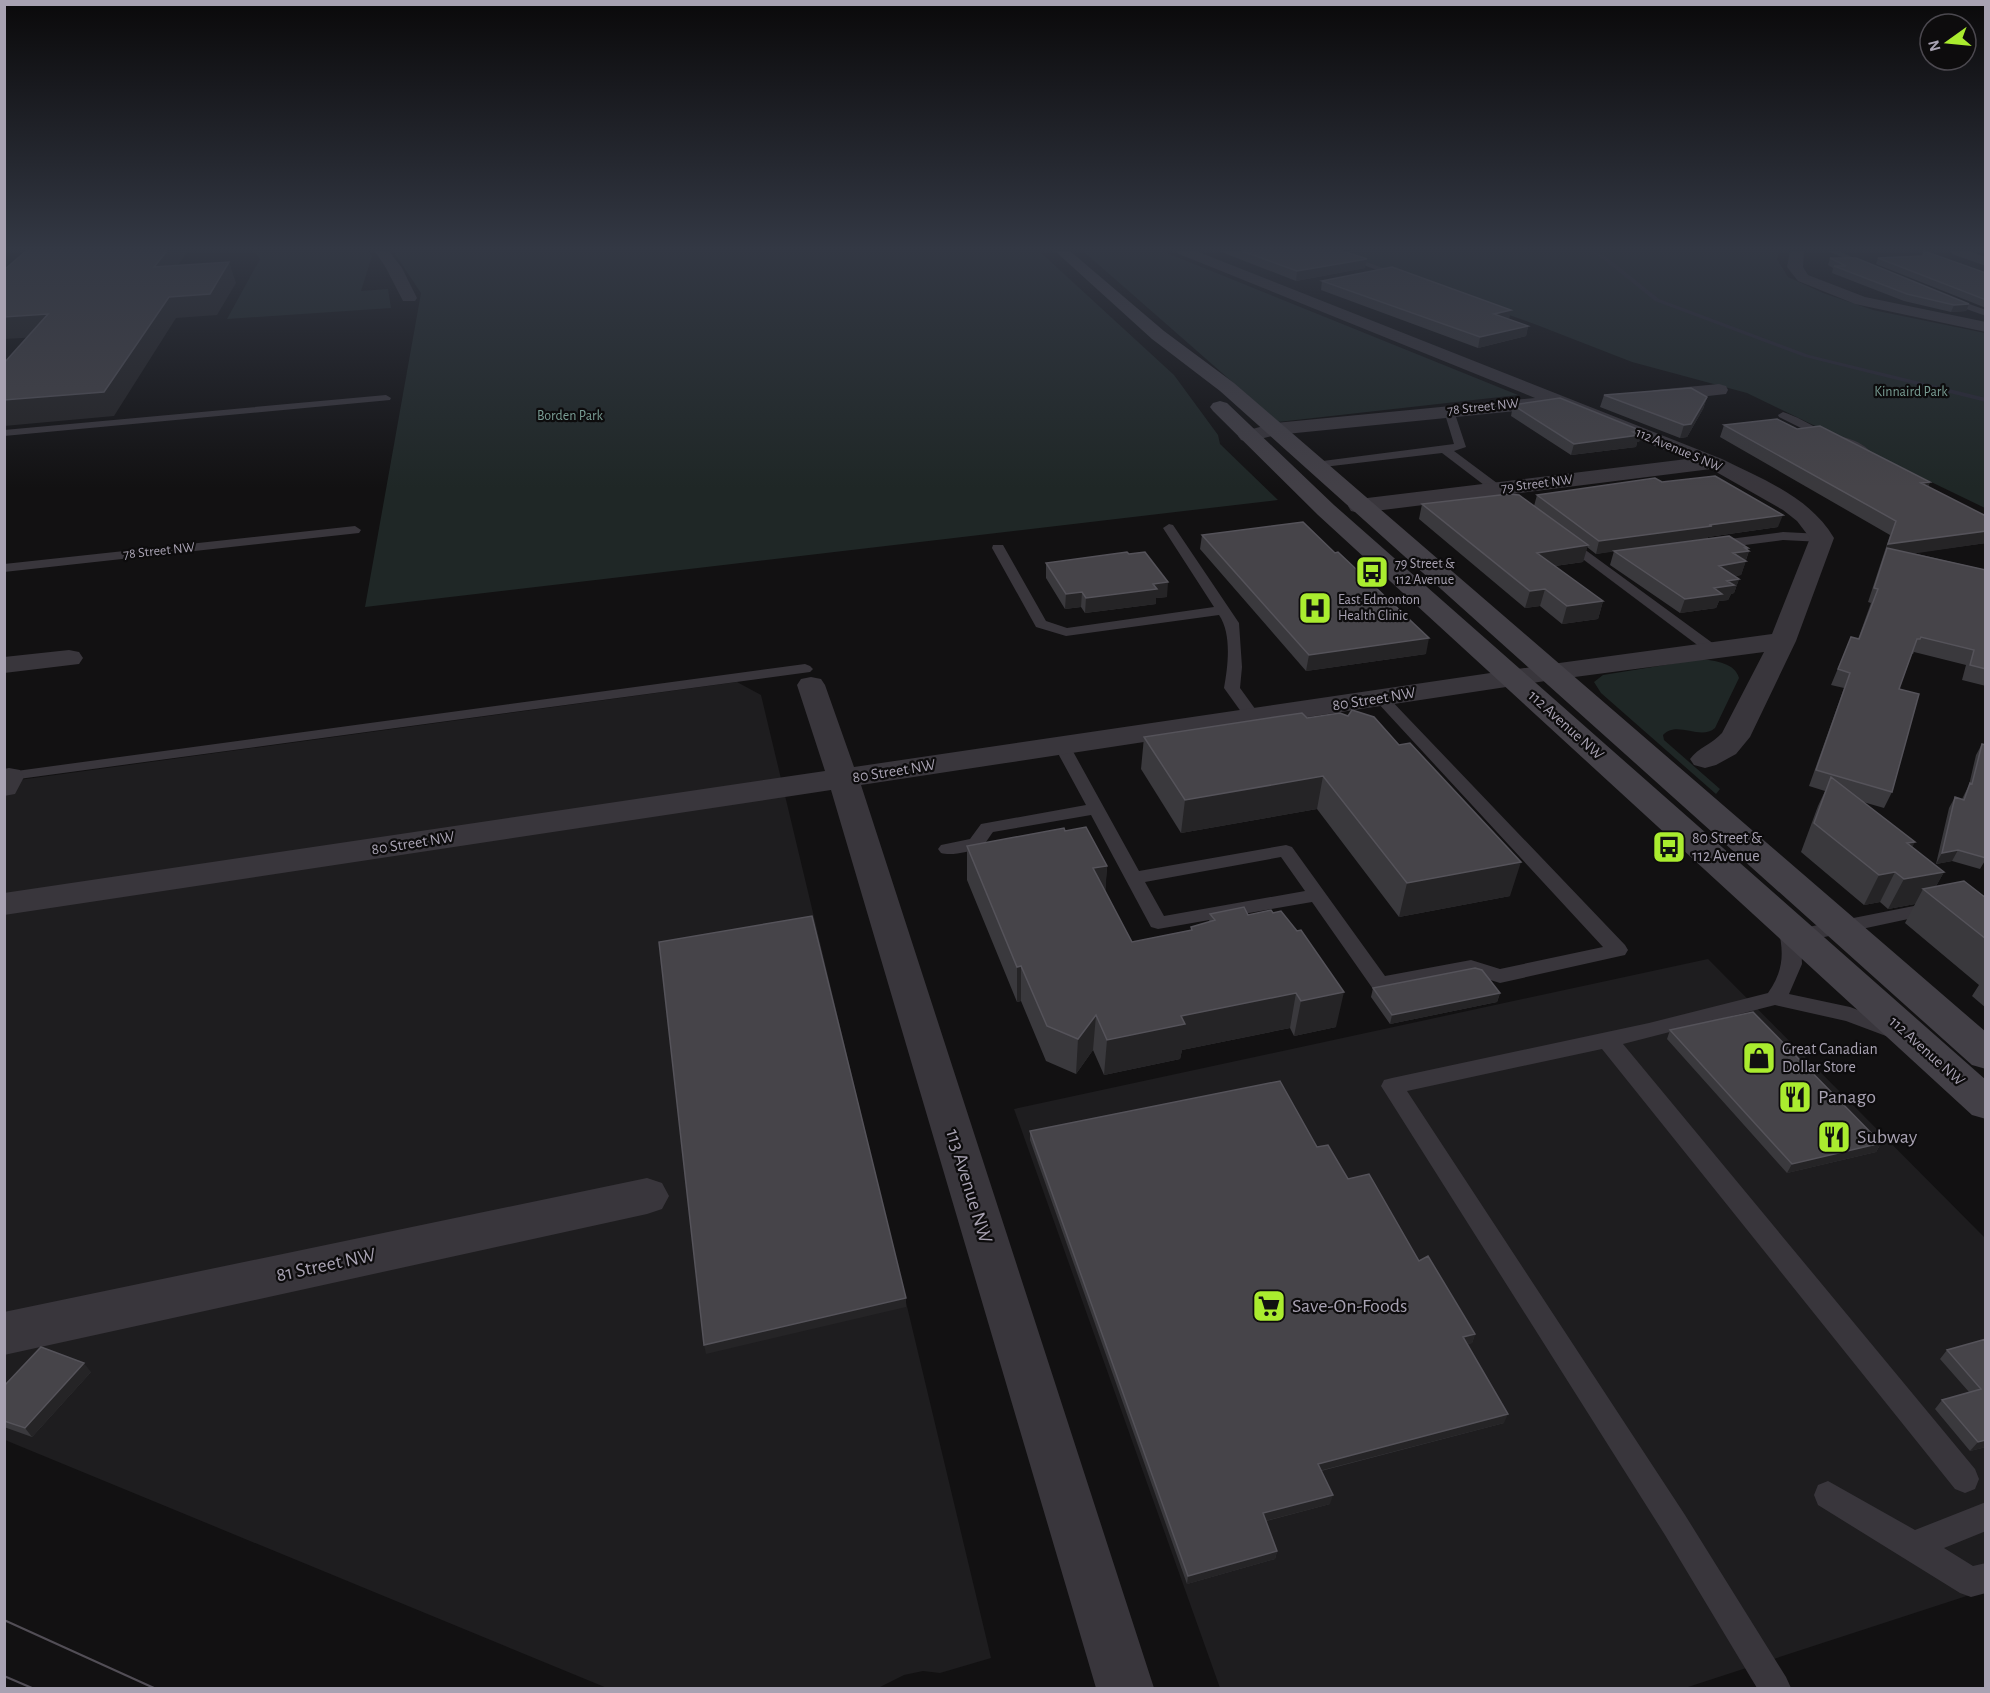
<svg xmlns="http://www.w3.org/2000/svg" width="1990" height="1693" viewBox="0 0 1990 1693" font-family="'Alegreya Sans',sans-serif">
  <rect width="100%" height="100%" fill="#121112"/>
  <path fill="#1e1d1f" d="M737 682 761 695 991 1658 940 1673 923 1671 904 1675 878 1688H607L5 1440 4 782Z
    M1708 959 1985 1238V1590L1685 1688H1220L1014 1109Z"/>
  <path fill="#1f2726" d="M255 251H368L372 256 361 291 388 289 391 308 227 319 260 259Z
    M393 251H1039L1174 375 1218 435 1220 444 1278 500 365 607 421 293Z
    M1083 251H1162L1518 395 1278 422Z
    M1330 251H1779L1777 259 1788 277 1823 293 1873 310 1985 333V508L1747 393 1632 362 1537 325Z
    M1702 659C1716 661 1735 663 1739 678L1715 728C1700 741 1677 720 1663 735L1664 740 1720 789 1716 794 1601 693 1594 682 1603 675Z"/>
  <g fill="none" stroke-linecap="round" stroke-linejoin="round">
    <path fill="#292835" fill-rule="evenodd" d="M1588 251H1593L1607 257 1659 299 1809 355 1986 398V402L1805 357 1655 301 1603 259Z"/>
    <path fill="#39363c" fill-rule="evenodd" d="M1326 251H1336L1408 277 1401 279Z
      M1828 251H1838L1876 267 1869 269Z
      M1941 296H1947L1986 310V316L1941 300Z
      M386 395 391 398 390 400 4 436V430Z
      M1449 408 1454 411 1466 447 1454 451 1513 495V501H1505L1442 453 1315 468 1309 465 1315 462 1454 444 1444 411Z
      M1783 412C1796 416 1809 424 1821 430 1845 440 1860 436 1878 460L1872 463C1865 461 1863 455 1857 451 1846 442 1837 442 1825 440L1779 417 1778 415Z
      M1169 524 1173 525 1239 623 1242 667 1240 688 1261 717 1259 720H1247L1224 688C1228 666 1232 634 1219 615L1066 636 1036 627 992 548 993 545H1003L1046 621 1067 628 1214 607 1163 528Z
      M355 526 361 530 359 533 4 572V564Z
      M1783 532 1822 534 1828 538 1822 542 1783 540 1714 549 1708 545 1714 541Z
      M1565 535 1718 647 1720 650 1718 653H1708L1560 542 1559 539Z
      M805 664 810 666 813 669 810 672 4 781V773L9 772Z
      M1381 693 1386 695 1625 945 1628 950 1625 955 1500 983 1471 974 1380 991 1373 989 1312 902 1158 929 1151 927 1091 815 993 832C989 837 985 845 980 847 970 852 951 856 941 853L938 849 941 845 970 839 981 824 1086 805 1054 746 1062 741 1070 746 1139 871 1286 845 1292 847 1385 976 1471 960 1500 969 1603 947 1376 701 1373 698ZM1281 857 1305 891 1164 916 1145 882Z
      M1934 902 1941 904 1944 908 1941 912 1801 942 1802 964 1789 994 1850 1007 1901 1026 1905 1031 1901 1036 1894 1039 1846 1021 1775 1005 1623 1044 1975 1469 1979 1479 1975 1489 1965 1493 1955 1489 1602 1049 1407 1091 1685 1515 1786 1677 1791 1688H1757L1665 1535 1381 1086 1384 1080 1392 1078 1649 1023 1768 993C1784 970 1784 953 1778 927L1781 922 1788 921 1795 922 1798 929Z
      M1828 1481 1915 1530 1986 1502V1531L1944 1548 1973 1566 1986 1563V1593L1971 1597 1960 1593 1818 1505 1814 1495 1818 1485Z"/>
    <path fill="#39363c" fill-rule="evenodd" d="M375 251H389L402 268 417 298 415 301H403L386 268Z
      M1177 251H1196L1722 459C1762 479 1810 497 1834 538L1796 641 1750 737 1736 754 1716 765 1705 768 1694 765 1690 759C1698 748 1712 744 1722 733L1764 652 1552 680 861 785 1154 1688H1096L831 790 4 915V893L825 771 797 685 801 679 811 677 821 679 825 685 854 767 1552 664 1772 634 1810 538 1797 521 1783 510 1711 469 1359 513 1351 511 1348 506 1351 501 1359 499 1687 459 1557 407 1276 435 1248 442 1241 440 1238 436 1241 432 1275 423 1535 398 1179 254Z
      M1790 251H1804L1803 267 1808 275 1865 297 1986 322V332L1855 304 1798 281 1787 267Z
      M1950 251H1969L1986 257V266L1952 254Z
      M1719 384 1726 386 1728 390 1726 394 1655 402 1648 400 1645 396 1648 392 1655 390Z
      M69 650 79 652 83 658 79 664 4 673V657Z
      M9 768 20 770 24 777 15 794 4 796V769Z
      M647 1178 662 1183 669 1196 662 1209 647 1214 4 1355V1312Z"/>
    <path fill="#434047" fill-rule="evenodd" d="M1055 251H1070L1164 331 1234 383 1986 1032V1069L1972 1065 1220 391 1152 339Z
      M1220 401 1227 403 1334 505 1986 1080V1119L1972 1115 1318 515 1213 411 1210 407 1213 403Z"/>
    <path stroke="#524e56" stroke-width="2" d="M4 1620 154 1688
      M4 1676 32 1688"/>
  </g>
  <path fill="#3a393d" d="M1219 251H1343L1365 268 1296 281Z
    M1924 251 1986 273V308L1876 264 1878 258 1922 257Z
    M1830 258 1969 304 1966 311 1951 312 1904 301 1832 273 1833 268 1828 265Z
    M1322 281 1509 319 1528 326 1526 336 1478 348 1321 290Z
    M1604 395 1707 397 1703 409 1687 437 1680 438 1600 407Z
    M1513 405 1642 431 1639 442H1637L1636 447 1571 455 1511 416Z
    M1724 425 1797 429 1930 482 1928 487 1986 516V543L1913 553 1986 570V686L1962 680 1966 665 1914 652 1913 654H1912L1899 689 1892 792 1884 808 1863 802 1912 847 1944 872 1936 886 1986 898V1008L1972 996 1979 985 1905 923 1915 904 1888 909 1880 902 1864 905 1801 852 1818 806 1825 791 1809 786 1844 688 1831 685 1851 637 1858 639 1871 603 1868 602 1890 535 1720 437Z
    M1662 482 1778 527 1708 537 1707 539 1654 546 1748 548 1747 550 1749 551 1741 575 1735 576 1739 579 1734 593 1731 594 1728 600 1719 601 1716 608 1680 613 1610 565 1614 551 1596 554 1587 547 1583 562 1555 566 1603 601 1598 619 1562 624 1540 606 1525 608 1419 519 1422 504 1534 506 1537 495Z
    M1202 535 1426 654 1306 671 1200 549Z
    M1046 563 1167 597 1156 598V604L1085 613 1081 607 1065 609 1046 578Z
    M1348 716 1510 896 1399 917 1317 809 1181 833 1141 769 1144 737 1307 718Z
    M1982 744 1986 745V859L1980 869 1952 861 1936 864 1949 808 1955 797 1962 799 1969 785 1976 755Z
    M1065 831 1107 866 1105 892 1132 942 1191 930V927L1209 922 1210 914 1248 915 1336 1027 1294 1036 1290 1028 1182 1050 1180 1059 1104 1075 1093 1050 1076 1074 1046 1061 1021 1001 1017 1002 967 880V846Z
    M1373 988 1500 993 1497 1002 1390 1024 1371 997Z
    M1670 1030 1881 1143 1876 1152 1787 1173 1667 1039Z
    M1030 1131 1317 1147 1348 1179 1419 1261 1475 1334 1472 1343 1467 1344 1504 1423 1321 1471 1330 1504 1266 1521 1277 1551 1275 1559 1187 1584 1030 1140Z
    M1986 1339V1447L1970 1451 1935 1409 1942 1400 1969 1392 1940 1359 1947 1350Z
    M91 1372 32 1437 4 1427V1386Z"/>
  <path fill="#252426" d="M167 251H188L161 288 154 267Z
    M1367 259 1365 268 1296 281 1297 271Z
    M229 262 236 283 217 315 176 318 114 416 4 426V400L169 297Z
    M1969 304 1966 311 1951 312 1954 305Z
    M1511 310 1509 320 1494 314Z
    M48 314 57 336 4 339V317Z
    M1528 326 1526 336 1478 348 1480 337Z
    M1707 397 1703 409 1687 437 1680 438 1684 425Z
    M1642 431 1639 442H1637L1636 447 1571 455 1574 444Z
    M1930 482 1924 495 1921 483Z
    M1783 515 1778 527 1708 537 1707 539 1596 554 1599 541Z
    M1986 531V543L1884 558 1887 548 1882 558 1888 544Z
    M1588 545 1583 562 1533 569 1537 553Z
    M1749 551 1745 562 1746 561 1741 575 1714 580 1719 566 1733 553Z
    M1739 579 1734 593 1731 594 1728 600 1719 601 1716 608 1680 613 1685 599 1714 588 1727 581Z
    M1168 582 1167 597 1156 598V604L1085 613 1086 598 1153 584Z
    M1545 589 1540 606 1525 608 1530 591Z
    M1082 592 1081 607 1065 609 1066 594Z
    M1603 601 1598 619 1562 624 1567 606Z
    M1429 638 1426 654 1306 671 1309 655Z
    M1323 776 1317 809 1181 833 1185 800Z
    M1915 842 1900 871 1907 843Z
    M1958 850 1952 861 1936 864 1942 853Z
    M1521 862 1510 896 1399 917 1407 883Z
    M1107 866 1105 899 1093 868Z
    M1895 872 1880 902 1864 905 1879 875Z
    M1944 872 1931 895 1923 889 1915 904 1888 909 1904 879Z
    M1021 966V1001L1017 1002V967Z
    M1344 992 1336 1027 1294 1036 1301 1001Z
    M1296 993 1290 1028 1182 1050 1180 1059 1104 1075 1107 1040 1181 1016Z
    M1500 993 1497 1002 1390 1024 1392 1015Z
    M1096 1015 1093 1050 1076 1074 1078 1039Z
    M1881 1143 1876 1152 1787 1173 1792 1164Z
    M906 1298V1307L706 1354 704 1345Z
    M1475 1334 1472 1343 1460 1346 1463 1337Z
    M84 1363 91 1372 32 1437 25 1428Z
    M1508 1414 1504 1423 1315 1472 1318 1464Z
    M1986 1440V1447L1970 1451 1978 1442Z
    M1333 1495 1330 1504 1261 1522 1263 1513Z
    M1277 1551 1275 1559 1187 1584 1188 1576Z"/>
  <path fill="#464449" stroke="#55535a" stroke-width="1.5" d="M26 251H167L154 267 229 262 210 294 169 297 104 392 4 400V363L48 314 4 317V270Z
    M1242 251H1343L1367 259 1297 271Z
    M1924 251 1986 273V300L1878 258 1923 256Z
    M1830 258H1856L1969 304 1954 305 1907 294 1834 266H1846Z
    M1392 267 1511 310 1494 314 1528 326 1480 337 1322 281Z
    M1691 388 1707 397 1691 424 1684 425 1604 395Z
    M1560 398 1642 431 1633 432 1639 435 1574 444 1513 405Z
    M1777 419 1797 429 1820 426 1930 482 1921 483 1986 516V531L1888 544 1896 521 1724 425Z
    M1715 476 1783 515 1709 525 1712 526 1599 541 1537 495 1655 478 1662 482Z
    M1509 494 1519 495 1588 545 1537 553 1603 601 1567 606 1545 589 1530 591 1422 504Z
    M1303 522 1335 553 1338 552 1429 638 1309 655 1202 535Z
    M1729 536 1748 548H1745L1749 551 1733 553 1746 561 1719 566 1739 579 1727 581 1734 585 1714 588 1722 594 1685 599 1614 551Z
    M1887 548 1986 570V669L1970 665 1974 650 1921 637 1920 639H1917L1899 689 1919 694 1892 792 1816 770 1850 673 1838 669 1851 637 1859 639 1878 589 1874 588Z
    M1127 552 1129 554 1145 552 1168 582 1153 584 1157 589 1086 598 1082 592 1066 594 1046 563Z
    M1352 710 1374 717 1399 745 1410 743 1521 862 1407 883 1323 776 1185 800 1144 737 1302 713 1307 718 1340 713 1348 716Z
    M1982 744 1986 745V858L1958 850 1942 853 1955 797 1964 800 1970 783 1972 784Z
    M1831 777 1915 842 1907 843 1944 872 1904 879 1895 872 1879 875 1814 823Z
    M1086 827 1107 866 1093 868 1132 942 1192 930 1191 927 1215 920 1210 914 1244 907 1248 915 1271 910 1273 913 1281 911 1297 931 1301 930 1344 992 1301 1001 1296 993 1181 1016 1185 1024 1107 1040 1096 1015 1078 1039 1047 1026 1021 966 1017 967 967 846 1064 828 1065 831Z
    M1964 881 1986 898V939L1923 889Z
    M812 916 906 1298 704 1345 659 942Z
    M1475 968 1482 970 1500 993 1392 1015 1373 988Z
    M1753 1012 1881 1143 1792 1164 1670 1030Z
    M1280 1081 1317 1147 1328 1145 1348 1179 1369 1174 1419 1261 1428 1256 1475 1334 1463 1337 1508 1414 1318 1464 1333 1495 1263 1513 1277 1551 1188 1576 1030 1131Z
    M1986 1339V1440L1978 1442 1942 1400 1981 1389 1947 1350Z
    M41 1347 84 1363 25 1428 4 1421V1386Z"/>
  <linearGradient id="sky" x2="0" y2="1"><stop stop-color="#0a090a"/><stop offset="0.51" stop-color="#333844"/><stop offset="1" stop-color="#333844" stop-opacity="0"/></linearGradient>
  <rect width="1990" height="488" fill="url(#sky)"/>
  <defs>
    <symbol id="bus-square" viewBox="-11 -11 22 22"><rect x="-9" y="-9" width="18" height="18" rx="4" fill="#aaec2f" stroke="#0d0c0d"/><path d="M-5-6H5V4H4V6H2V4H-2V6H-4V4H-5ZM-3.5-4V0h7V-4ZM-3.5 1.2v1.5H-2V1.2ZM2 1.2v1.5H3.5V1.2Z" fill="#111"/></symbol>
    <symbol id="hospital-square" viewBox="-11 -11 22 22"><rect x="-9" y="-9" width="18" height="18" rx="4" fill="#aaec2f" stroke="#0d0c0d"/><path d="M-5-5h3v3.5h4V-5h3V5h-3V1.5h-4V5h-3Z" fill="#111"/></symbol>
    <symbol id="shop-square" viewBox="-11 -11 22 22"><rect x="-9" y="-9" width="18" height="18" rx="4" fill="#aaec2f" stroke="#0d0c0d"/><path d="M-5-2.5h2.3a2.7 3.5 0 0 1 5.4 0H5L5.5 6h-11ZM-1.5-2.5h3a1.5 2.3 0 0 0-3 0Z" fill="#111"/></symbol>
    <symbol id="restaurant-square" viewBox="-11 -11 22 22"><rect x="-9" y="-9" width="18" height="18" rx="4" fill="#aaec2f" stroke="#0d0c0d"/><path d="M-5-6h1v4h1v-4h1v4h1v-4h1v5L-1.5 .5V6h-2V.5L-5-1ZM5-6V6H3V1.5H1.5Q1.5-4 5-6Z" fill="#111"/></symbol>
    <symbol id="supermarket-square" viewBox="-11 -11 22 22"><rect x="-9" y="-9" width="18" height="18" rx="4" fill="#aaec2f" stroke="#0d0c0d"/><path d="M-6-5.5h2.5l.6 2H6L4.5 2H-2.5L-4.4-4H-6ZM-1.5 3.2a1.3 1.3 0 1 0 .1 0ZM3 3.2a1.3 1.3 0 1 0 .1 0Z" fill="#111"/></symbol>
  </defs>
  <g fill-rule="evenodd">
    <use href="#bus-square" x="1353" y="553" width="38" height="38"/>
    <use href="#hospital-square" x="1296" y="589" width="38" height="38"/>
    <use href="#bus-square" x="1650" y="828" width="38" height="38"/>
    <use href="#shop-square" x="1740" y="1039" width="38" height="38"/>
    <use href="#restaurant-square" x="1776" y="1078" width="38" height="38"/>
    <use href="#restaurant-square" x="1815" y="1118" width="38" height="38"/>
    <use href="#supermarket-square" x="1250" y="1287" width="38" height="38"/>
  </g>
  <g text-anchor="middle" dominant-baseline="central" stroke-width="4.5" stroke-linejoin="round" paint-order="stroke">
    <g font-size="14" fill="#799d94" stroke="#0d0c0d">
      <text x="1911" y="392">Kinnaird Park</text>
      <text x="570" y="416">Borden Park</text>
    </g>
    <g font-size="14" fill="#a8a2b2" stroke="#0d0c0d">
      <text transform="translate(1483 407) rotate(-6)">78 Street NW</text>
      <text transform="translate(1679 450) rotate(23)">112 Avenue S NW</text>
      <text transform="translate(1537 484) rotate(-7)">79 Street NW</text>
      <text transform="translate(159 551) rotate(-6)">78 Street NW</text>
    </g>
    <g font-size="14" fill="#a8a2b2" stroke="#0d0c0d" text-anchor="start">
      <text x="1395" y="564">79 Street &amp;<tspan x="1395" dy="16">112 Avenue</tspan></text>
      <text x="1338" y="600">East Edmonton<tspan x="1338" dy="16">Health Clinic</tspan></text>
    </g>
    <g font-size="16" fill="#a8a2b2" stroke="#0d0c0d">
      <text transform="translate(1374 699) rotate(-9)">80 Street NW</text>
      <text transform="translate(1566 725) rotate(42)">112 Avenue NW</text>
      <text transform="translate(894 771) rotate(-9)">80 Street NW</text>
      <text transform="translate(413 843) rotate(-9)">80 Street NW</text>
      <text transform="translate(1927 1051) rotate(42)">112 Avenue NW</text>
    </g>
    <g font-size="16" fill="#a8a2b2" stroke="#0d0c0d" text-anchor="start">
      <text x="1692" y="838">80 Street &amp;<tspan x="1692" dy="18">112 Avenue</tspan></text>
      <text x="1782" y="1049">Great Canadian<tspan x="1782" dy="18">Dollar Store</tspan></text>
    </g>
    <g font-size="20" fill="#a8a2b2" stroke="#0d0c0d" text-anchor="start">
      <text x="1818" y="1097">Panago</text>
      <text x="1857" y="1137">Subway</text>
      <text x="1292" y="1306">Save-On-Foods</text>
    </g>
    <g font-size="20" fill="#a8a2b2" stroke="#0d0c0d">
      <text transform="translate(969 1186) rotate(73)">113 Avenue NW</text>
      <text transform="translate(326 1265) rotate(-12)">81 Street NW</text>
    </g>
  </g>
  <rect width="1990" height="1693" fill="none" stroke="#a8a2b2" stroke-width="12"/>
  <g transform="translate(1948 42) rotate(255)"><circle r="28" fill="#0d0c0d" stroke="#4b484f" stroke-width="1.5"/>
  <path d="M0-4.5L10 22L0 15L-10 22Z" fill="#aaec2f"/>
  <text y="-9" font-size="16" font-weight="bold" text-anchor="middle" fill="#a8a2b2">N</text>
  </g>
</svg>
